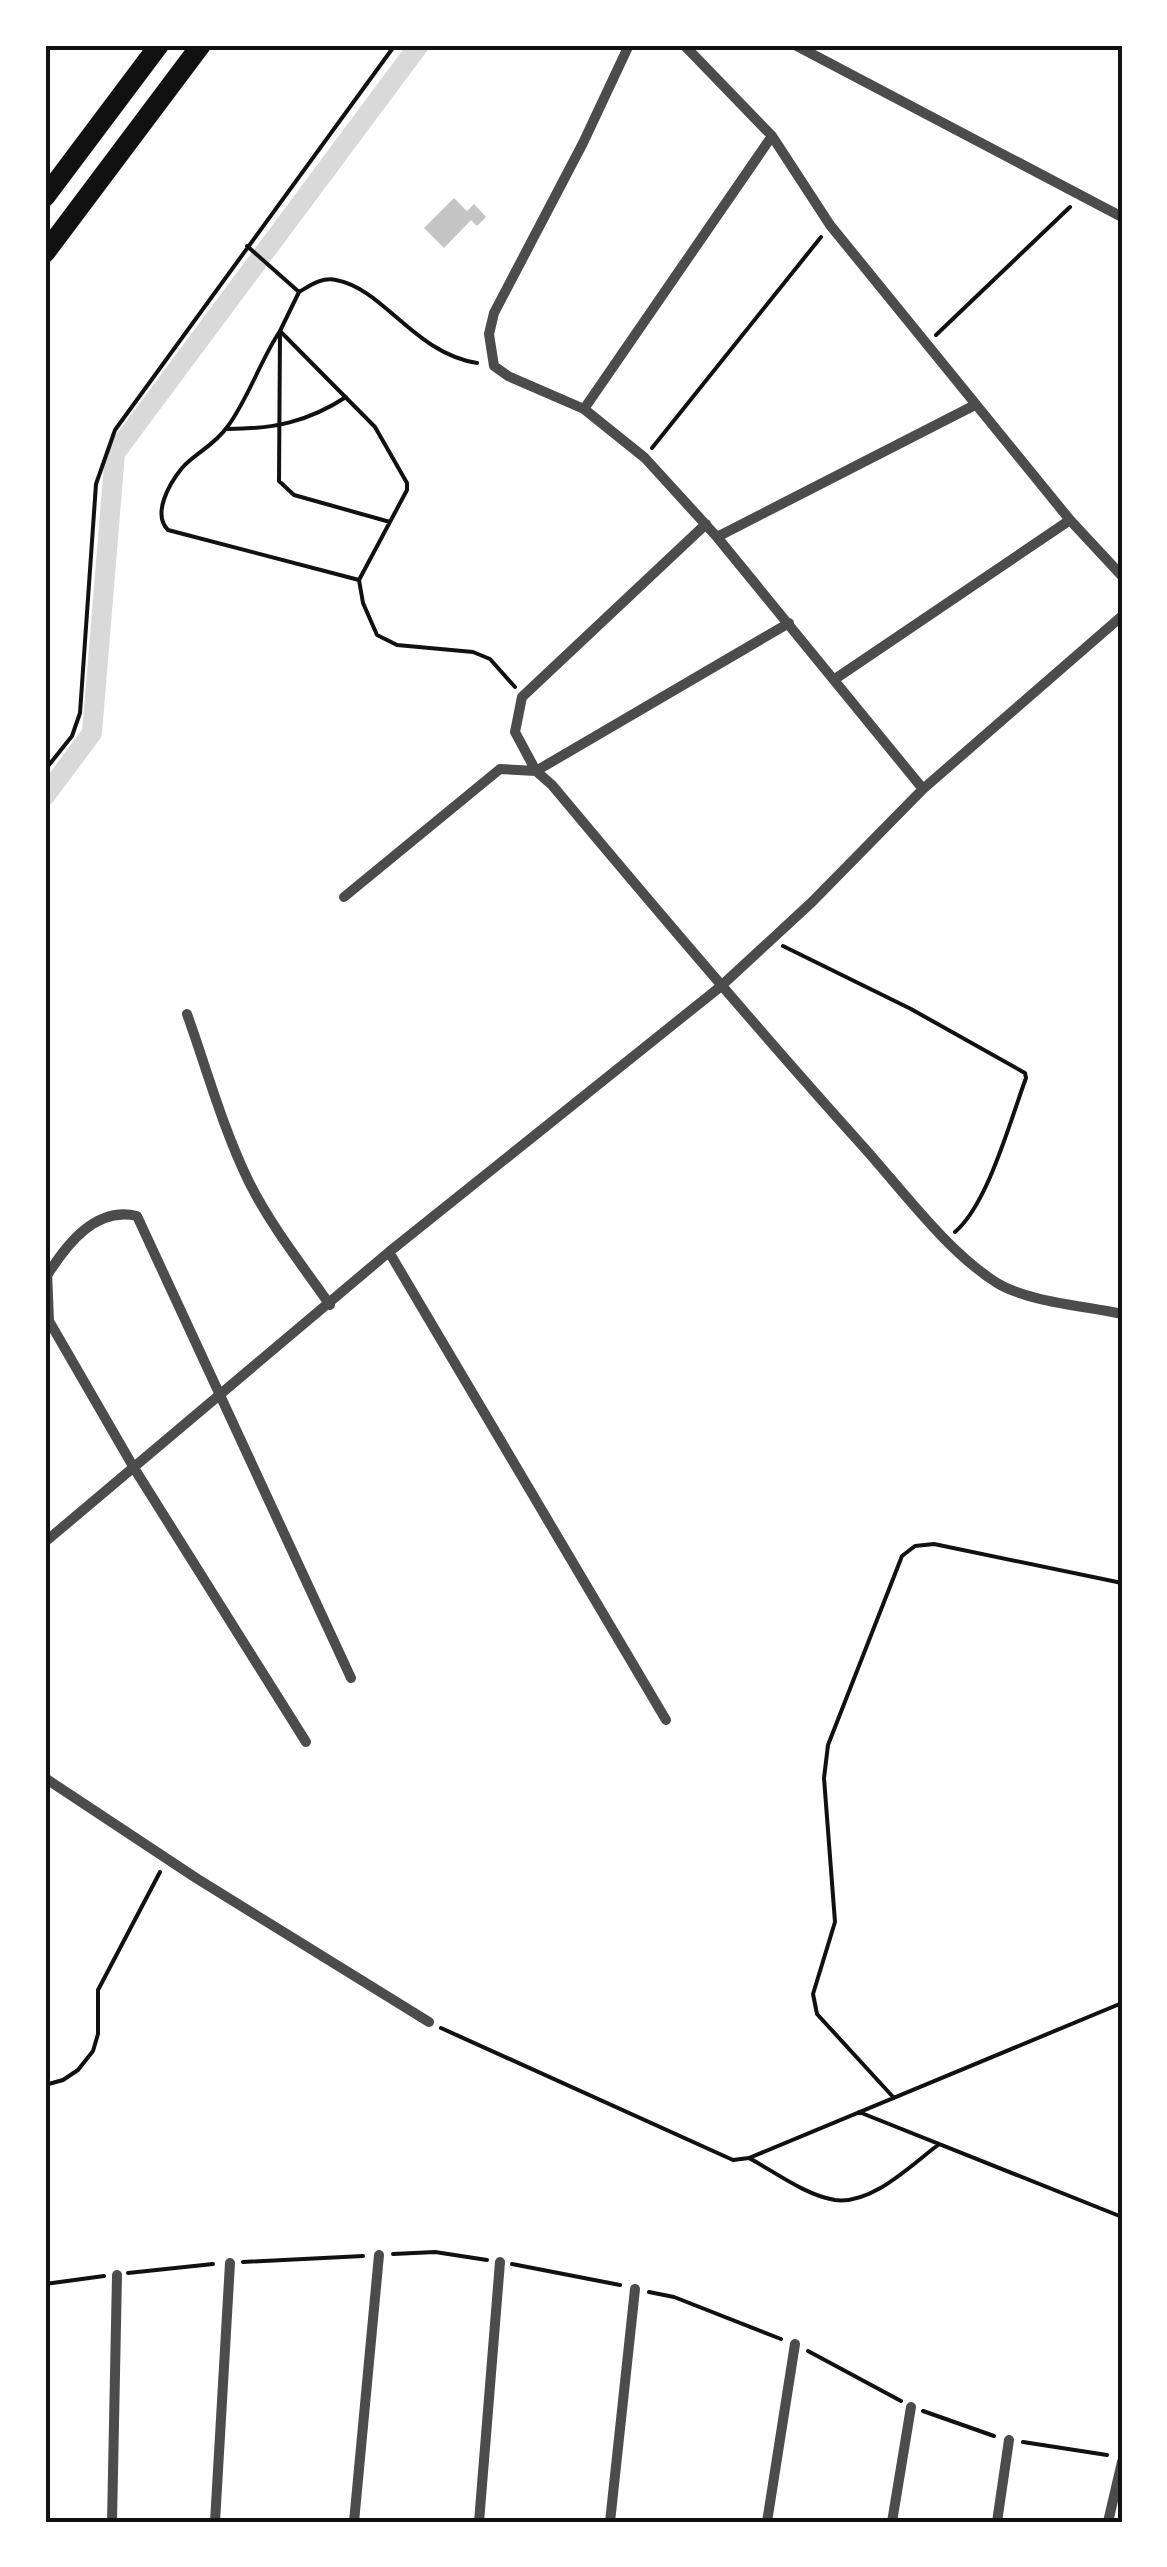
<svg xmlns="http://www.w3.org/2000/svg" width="1167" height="2567" viewBox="0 0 1167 2567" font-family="Inter,sans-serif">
  <rect width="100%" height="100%" fill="#fff"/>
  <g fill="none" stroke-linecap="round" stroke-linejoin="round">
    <path stroke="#d9d9d9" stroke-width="20" d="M45 796 92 733 115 453 419 45"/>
  </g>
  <path fill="#c4c4c4" d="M454 198 467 211 474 204 486 217 477 226 471 220 444 248 424 228Z"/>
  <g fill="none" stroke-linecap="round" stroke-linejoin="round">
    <path stroke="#111" stroke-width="4" d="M247 246 299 292C311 285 322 277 336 280 384 289 414 353 477 363
      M299 292 280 331 375 427 407 483V490L359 580 363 603 377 635 397 645 473 652 490 659 515 687
      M280 331C260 361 249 397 228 426 214 446 194 454 182 468 169 484 152 514 168 530L359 580
      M280 331 279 481 294 495 390 522
      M936 335 1070 207
      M228 429C273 429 308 422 346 397
      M652 448 821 237
      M45 770 72 736 80 713 96 484 115 430 395 45
      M783 946 911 1009 1025 1073 1026 1078C1010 1121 988 1204 955 1232
      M441 2028 733 2160 749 2158 1122 2003
      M45 2085 63 2080 78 2070 93 2051 98 2034V1990L160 1872
      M894 2098 817 2014 813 1994 835 1922 824 1778 828 1745 902 1556 915 1546 934 1544 1122 1583
      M859 2112 1122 2217
      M749 2158C775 2172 805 2195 835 2200 872 2205 911 2165 938 2145
      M393 2254 435 2252 487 2260
      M243 2262 363 2256
      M512 2264 620 2285
      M128 2273 213 2264
      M45 2284 104 2276
      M649 2292 674 2297 781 2339
      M808 2351 901 2401
      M923 2411 994 2436
      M1023 2442 1107 2455"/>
    <path stroke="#4c4c4c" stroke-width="10" d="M629 45 583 143 494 313 489 334 494 366 508 376 584 409 645 458 717 537 923 789
      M684 45 772 136 830 225 1070 520 1122 576
      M795 45 1122 217
      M584 409 772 136
      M706 524 522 697 515 732 536 771 789 623
      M717 537 975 405
      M835 679 1070 520
      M344 897 500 769 536 771 552 785C653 906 754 1025 859 1142 900 1187 946 1251 997 1283 1028 1302 1086 1306 1122 1314
      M187 1014C207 1070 223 1129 249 1182 271 1226 302 1265 330 1305
      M389 1252 666 1720
      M47 1271 49 1321 134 1468 306 1742
      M48 1274C67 1244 96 1206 137 1216L351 1678
      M45 1542 389 1252 720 987 812 902 923 789 1122 616
      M45 1778 196 1878 429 2022
      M112 2522 117 2275
      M215 2522 230 2263
      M354 2522 379 2255
      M479 2522 500 2262
      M610 2522 635 2289
      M767 2522 795 2344
      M892 2522 911 2407
      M997 2522 1009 2440
      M1108 2522 1122 2462"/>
    <path stroke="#111" stroke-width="20" d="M45 197 159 45
      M45 253 201 45"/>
  </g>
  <rect width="1167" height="2567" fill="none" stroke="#ffffff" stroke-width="95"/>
  <rect x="48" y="48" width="1072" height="2472" fill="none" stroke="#111" stroke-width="4"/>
</svg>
